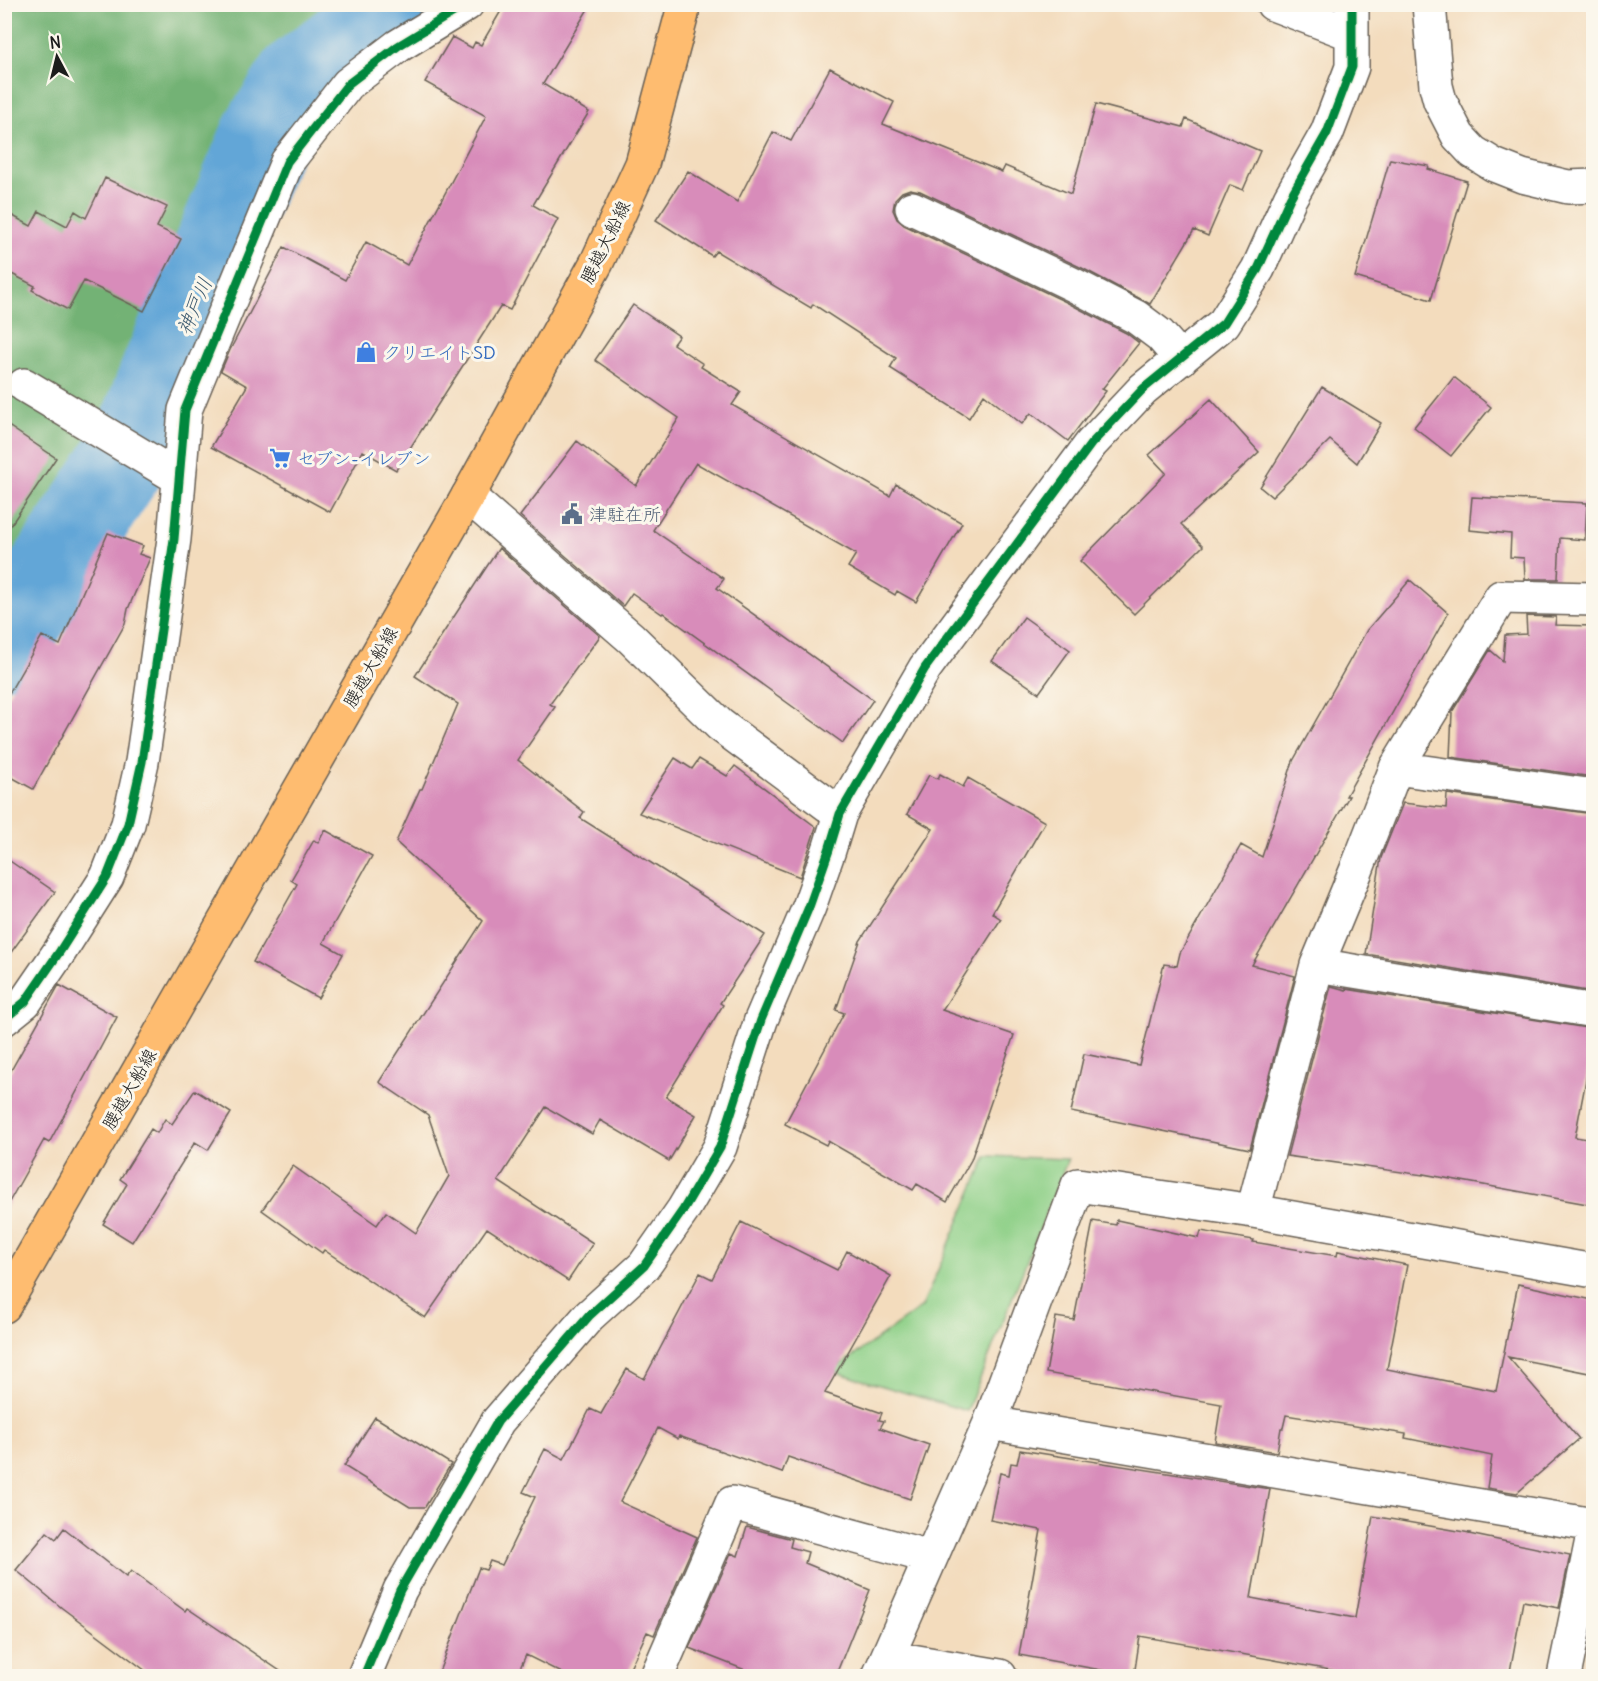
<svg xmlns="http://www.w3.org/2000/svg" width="1598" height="1681" viewBox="0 0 1598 1681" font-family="Delius,'Klee One',sans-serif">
  <rect width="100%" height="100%" fill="#fbf7ec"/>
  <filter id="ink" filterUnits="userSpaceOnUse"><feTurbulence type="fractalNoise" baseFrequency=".0167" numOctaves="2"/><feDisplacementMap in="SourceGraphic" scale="12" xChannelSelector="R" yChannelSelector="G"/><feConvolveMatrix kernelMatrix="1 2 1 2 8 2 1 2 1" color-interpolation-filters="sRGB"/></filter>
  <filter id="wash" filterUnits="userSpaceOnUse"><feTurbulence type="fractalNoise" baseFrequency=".008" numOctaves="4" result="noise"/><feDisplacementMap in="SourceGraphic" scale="24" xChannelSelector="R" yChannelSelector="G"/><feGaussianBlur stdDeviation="1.35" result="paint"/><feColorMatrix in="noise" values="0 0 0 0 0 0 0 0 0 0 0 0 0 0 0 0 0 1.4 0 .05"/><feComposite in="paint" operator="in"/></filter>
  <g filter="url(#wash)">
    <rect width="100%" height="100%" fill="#f3dcbd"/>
    <path fill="#8fd088" stroke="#567652" stroke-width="1.5" d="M987 1156 1068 1159 967 1411 832 1371 922 1307Z"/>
    <path fill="#73b274" stroke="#486748" stroke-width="1.5" d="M5 5H349L314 35 275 88 244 138 226 179 170 295 148 361 129 408 92 480 5 592Z"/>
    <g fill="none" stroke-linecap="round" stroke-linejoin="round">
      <path stroke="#62a6d7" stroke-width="87" d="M4 645 139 437 164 372 266 132 300 79 348 42 416 4"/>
    </g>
    <g id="blocks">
      <path fill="#d88cba" d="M505 4H591L543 84 589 112 533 205 558 219 510 310 501 306 396 470 363 451 330 512 211 447 247 386 221 371 230 350 284 247 345 280 366 242 407 265 486 116 425 82 452 37 472 48 475 42 481 45Z
        M830 68 894 102 883 124 1002 172 1005 166 1071 194 1096 104 1183 127 1186 119 1260 151 1243 190 1230 185 1208 236 1194 230 1150 304 1082 268 920 191 910 189 902 192 895 199 893 210 897 219 904 225 1066 302 1126 333 1139 343 1102 389 1106 391 1068 441 1031 413 1022 424 984 394 969 418 890 368 896 358 813 304 811 308 716 251 712 256 656 220 688 171 737 202 773 132 791 141Z
        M1390 159 1429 166 1428 169 1467 181 1431 300 1355 277Z
        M105 178 167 207 157 227 181 239 144 311 84 281 68 310 32 290 35 286 4 270V211L31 226 39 211 67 226 75 211 86 218Z
        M633 305 679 336 673 344 703 364 701 367 741 392 732 405 890 496 896 484 962 523 916 602 897 591 895 595 848 567 856 554 696 463 653 530 724 579 717 588 873 700 843 743 663 613 662 614 632 593 623 606 520 516 577 441 636 486 679 418 595 360Z
        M1454 377 1491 407 1451 456 1414 427Z
        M1322 387 1381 423 1357 463 1330 440 1272 497 1260 487Z
        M1211 399 1259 452 1181 524 1203 546 1134 614 1080 561 1166 473 1149 455Z
        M4 423 56 458 4 535Z
        M1472 497 1587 503 1585 540 1560 538 1558 579H1525L1524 558 1510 557 1511 534 1469 530Z
        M108 533 143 546 139 554 150 558 128 609 125 624 33 789 4 773V702L42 636 60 645Z
        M499 548 600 636 550 704 555 707 518 760 584 812 580 818 765 935 720 1003 723 1005 666 1097 696 1115 669 1161 600 1120 592 1134 546 1107 498 1181 593 1243 568 1281 487 1228 425 1318 324 1250 322 1253 262 1210 293 1166 377 1225 386 1212 416 1233 449 1176 428 1115 379 1082 483 921 396 842 420 789H422L458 704 415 676Z
        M1410 580 1448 613 1346 796H1349L1252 965 1295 976 1250 1149 1071 1112 1084 1054 1139 1065 1164 964 1177 966 1180 953 1241 845 1262 857 1293 761 1367 630Z
        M1526 616 1556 617 1555 625 1593 626V777L1450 757 1452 712 1490 650 1503 661 1505 635 1527 634Z
        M1024 617 1070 650 1039 693 992 661Z
        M675 758 692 769 699 759 727 776 735 766 816 827 800 877 639 813Z
        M940 774 963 787 968 778 1045 822 992 913 1001 919 942 1010 1014 1035 971 1160 947 1202 917 1184 913 1190 828 1141 826 1145 785 1124 844 1013 836 1010 860 941 933 829 907 814 929 775 938 779Z
        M1447 794 1593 814V992L1366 954 1381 858 1403 803 1446 808Z
        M325 830 372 856 323 943 343 954 318 998 253 962 297 884 291 880 314 840 318 843Z
        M4 857 55 892 4 962Z
        M59 985 117 1017 49 1143 44 1140 4 1211V1083Z
        M1331 986 1346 990V989L1593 1029V1043L1575 1137 1593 1140V1205L1423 1174V1175L1287 1156Z
        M195 1090 231 1113 208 1150 195 1142 132 1242 103 1224 127 1184 120 1179 151 1129 157 1133 165 1119 172 1124Z
        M1117 1220 1199 1238 1201 1231 1254 1240 1253 1242 1337 1256 1338 1251 1407 1265 1387 1369 1496 1391 1518 1284 1593 1300V1348L1589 1373 1508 1357 1579 1439 1517 1493 1487 1488 1492 1456 1405 1438 1406 1434 1286 1415 1283 1428H1281L1277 1452 1215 1442 1221 1404 1046 1373 1056 1317 1074 1320 1093 1221 1116 1225Z
        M741 1222 837 1270 847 1251 891 1276 825 1393 882 1413 879 1420 884 1421 880 1428 929 1445 910 1499 788 1457 782 1473 679 1436 678 1439 658 1428 620 1502 697 1537 654 1635 647 1632 626 1677H570L526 1655 516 1677H437L479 1568 486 1570 490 1561 502 1565 535 1497 523 1492 545 1449 564 1459 590 1409 601 1414 627 1369 644 1379 700 1273 712 1279Z
        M375 1417 451 1464 425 1507H410L344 1466Z
        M1020 1450 1270 1489 1251 1598 1355 1618 1373 1516 1470 1533 1469 1534 1570 1555 1559 1608 1523 1601 1509 1677H1370L1140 1636 1134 1676 1019 1655 1041 1530 990 1520 1000 1473 1009 1475 1011 1463 1017 1464Z
        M747 1527 792 1539 790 1547 808 1552 805 1563 870 1590 835 1677H763L689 1648 731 1553 738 1556Z
        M64 1528 126 1577 131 1571 185 1611 187 1608 289 1677H154L62 1608 16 1570 47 1532 56 1539Z"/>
    </g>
  </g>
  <g filter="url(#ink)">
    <use href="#blocks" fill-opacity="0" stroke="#675f54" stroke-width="1.5"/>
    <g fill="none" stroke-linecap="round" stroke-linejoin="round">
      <defs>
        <path id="minor" d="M1273 4 1352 34
          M1429 4 1436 86 1440 101 1458 136 1473 152 1494 165 1522 176 1568 187 1594 186
          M912 208 1074 285 1136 317 1160 335 1181 359
          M24 385 179 478
          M468 496 631 638 720 725 840 814
          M1396 768 1594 796
          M1317 965 1594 1011
          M4 1019 25 1002 60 951 107 877 128 824 142 762 174 539 185 410 287 162 348 84 398 46 467 4
          M1253 1211 1317 965 1356 871 1396 768 1501 597 1594 599
          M990 1423 1594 1525
          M888 1657 1000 1676
          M364 1676 400 1590 498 1421 589 1316 644 1266 683 1210 720 1147 761 1020 809 907 829 850 840 814 925 668 1091 444 1143 389 1224 323 1258 269 1290 198 1327 133 1352 67V4
          M657 1676 732 1503 930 1557
          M879 1676 990 1423 1078 1185 1253 1211 1594 1271
          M1564 1676 1594 1530"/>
        <path id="major" d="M4 1306 468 496 597 262 642 164 682 14V4"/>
      </defs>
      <use href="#minor" stroke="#675f54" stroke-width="36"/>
      <use href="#major" stroke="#675f54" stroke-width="36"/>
      <use href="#minor" stroke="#fff" stroke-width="33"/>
      <use href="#major" stroke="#febc70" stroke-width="33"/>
      <defs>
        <path id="cycleway" d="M4 1019 25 1002 60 951 107 877 128 824 142 762 174 539 185 410 287 162 348 84 398 46 467 4
          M364 1676 400 1590 498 1421 589 1316 644 1266 683 1210 720 1147 761 1020 809 907 829 850 840 814 925 668 1091 444 1143 389 1224 323 1258 269 1290 198 1327 133 1352 67V4"/>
      </defs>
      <use href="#cycleway" stroke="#fbf7ec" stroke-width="13"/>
      <use href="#cycleway" stroke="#00873e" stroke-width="9"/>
    </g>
  </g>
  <defs>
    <symbol id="shop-bare" viewBox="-9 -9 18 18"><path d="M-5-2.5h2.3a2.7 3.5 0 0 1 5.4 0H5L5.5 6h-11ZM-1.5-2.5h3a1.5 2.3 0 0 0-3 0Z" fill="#3f7fe0" stroke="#fbf7ec" stroke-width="2.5" paint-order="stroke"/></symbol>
    <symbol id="supermarket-bare" viewBox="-9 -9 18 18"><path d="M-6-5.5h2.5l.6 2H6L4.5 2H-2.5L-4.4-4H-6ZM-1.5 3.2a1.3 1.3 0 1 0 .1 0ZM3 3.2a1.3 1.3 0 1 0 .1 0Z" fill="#3f7fe0" stroke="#fbf7ec" stroke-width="2.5" paint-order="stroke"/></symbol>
    <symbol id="civic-bare" viewBox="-9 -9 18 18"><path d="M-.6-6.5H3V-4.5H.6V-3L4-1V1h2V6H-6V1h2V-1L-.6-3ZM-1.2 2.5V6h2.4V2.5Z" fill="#5c6f8a" stroke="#fbf7ec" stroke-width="2.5" paint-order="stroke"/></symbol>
  </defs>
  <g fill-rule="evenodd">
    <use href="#shop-bare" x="351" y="337" width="30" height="30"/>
    <use href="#supermarket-bare" x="265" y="443" width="30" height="30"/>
    <use href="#civic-bare" x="557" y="499" width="30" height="30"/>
  </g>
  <g text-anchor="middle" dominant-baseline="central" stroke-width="6" stroke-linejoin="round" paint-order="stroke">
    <g font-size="18" fill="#1c1c1c" stroke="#fbf7ec">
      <text transform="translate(605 242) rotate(-64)">腰越大船線</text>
      <text transform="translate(370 667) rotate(-60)">腰越大船線</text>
      <text transform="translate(129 1089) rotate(-60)">腰越大船線</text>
    </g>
    <g font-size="18" fill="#366cbe" stroke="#fbf7ec" text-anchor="start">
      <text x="383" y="352">クリエイトSD</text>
      <text x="297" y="458">セブン-イレブン</text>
    </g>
    <g font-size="18" fill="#4e5e75" stroke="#fbf7ec" text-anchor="start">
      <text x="589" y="514">津駐在所</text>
    </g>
    <g font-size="20" font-style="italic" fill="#3c5a70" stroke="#fbf7ec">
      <text transform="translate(194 306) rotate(-67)">神戸川</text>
    </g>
  </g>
  <rect width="1598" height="1681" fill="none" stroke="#fbf7ec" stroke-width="24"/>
  <g transform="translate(57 57) rotate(353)" stroke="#fbf7ec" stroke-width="4.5" paint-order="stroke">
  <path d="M0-4.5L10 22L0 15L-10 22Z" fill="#1c1c1c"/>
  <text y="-9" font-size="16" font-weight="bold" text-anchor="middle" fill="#1c1c1c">N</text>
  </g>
</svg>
